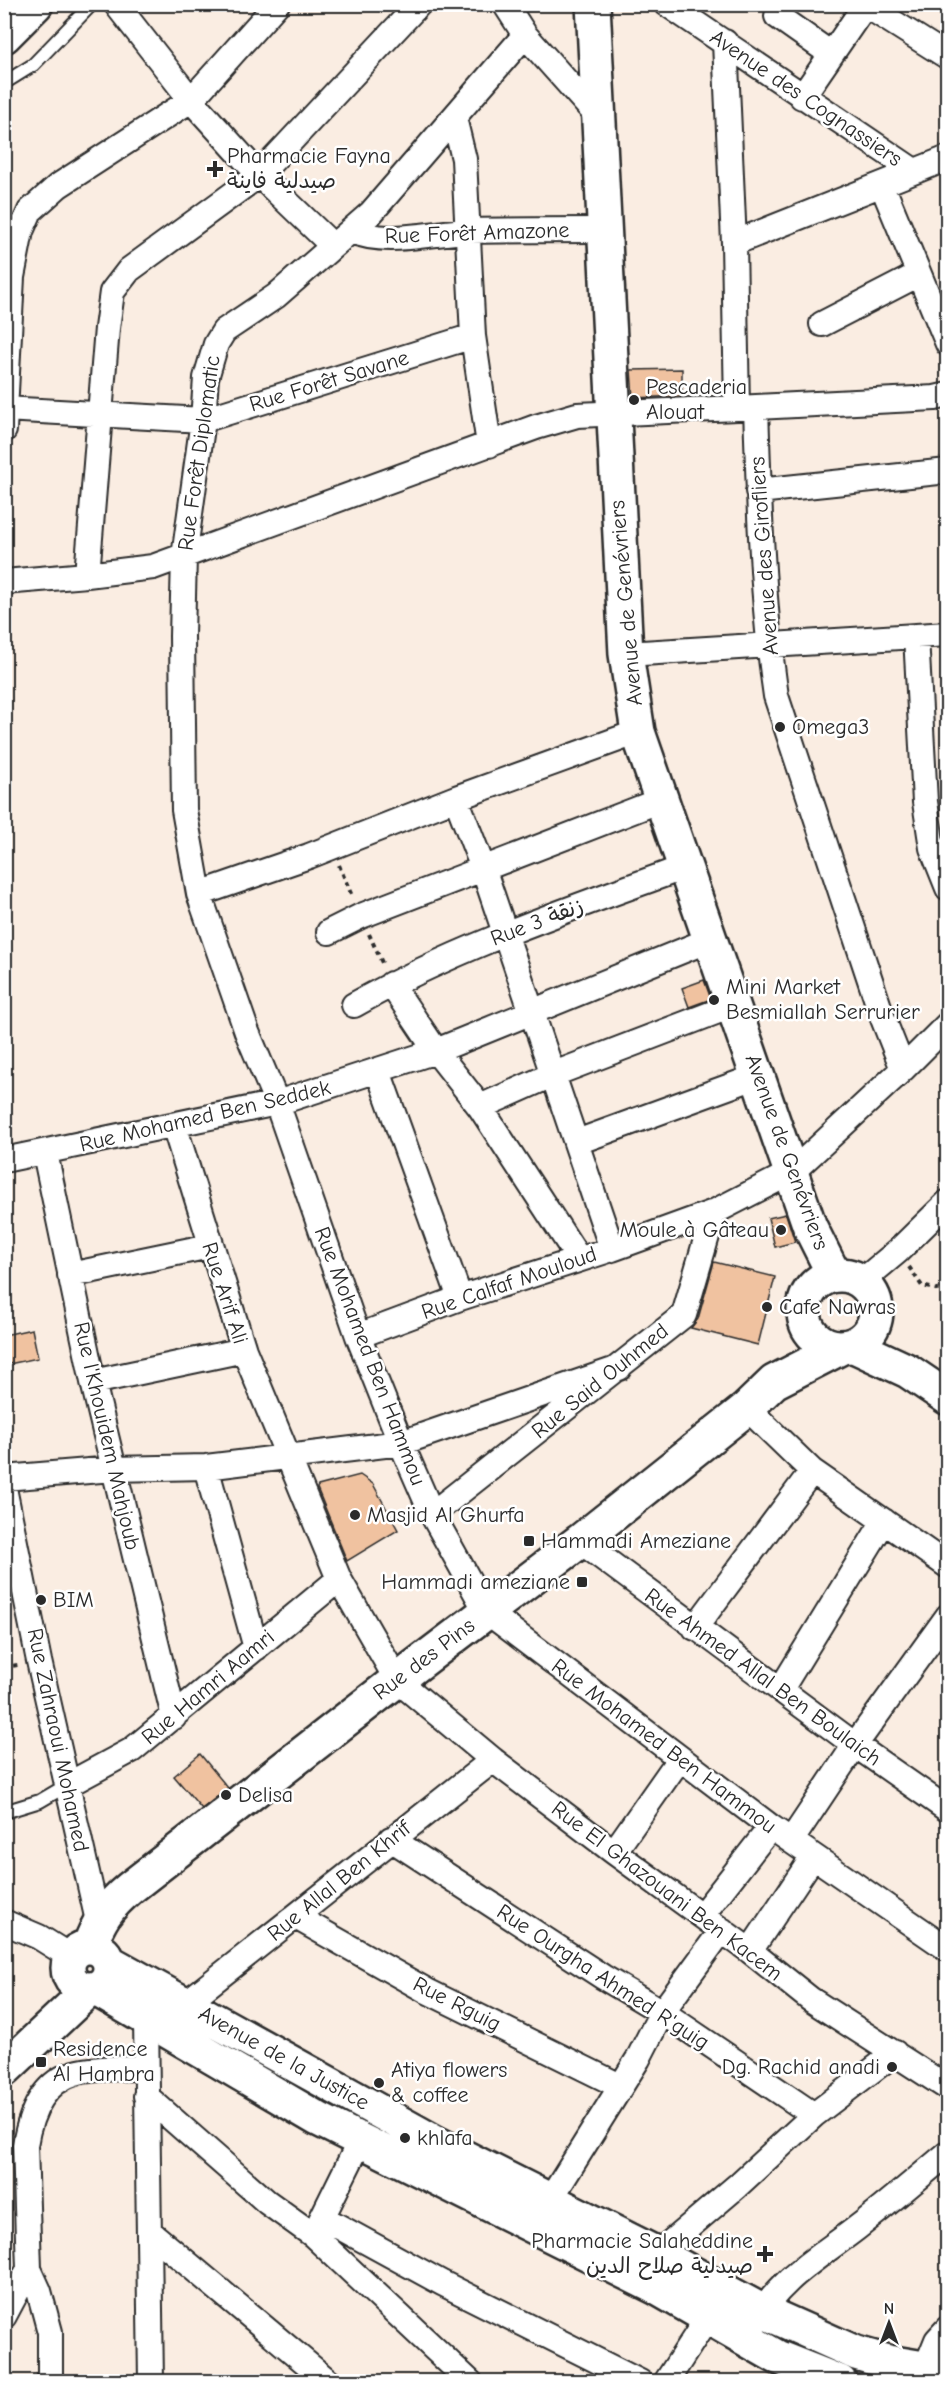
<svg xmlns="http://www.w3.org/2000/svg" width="952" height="2386" viewBox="0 0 952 2386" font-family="'Comic Neue','Playpen Sans Arabic',sans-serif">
  <rect width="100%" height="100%" fill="#faede2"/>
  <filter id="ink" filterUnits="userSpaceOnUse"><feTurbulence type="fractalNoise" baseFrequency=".0167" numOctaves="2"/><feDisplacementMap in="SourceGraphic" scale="12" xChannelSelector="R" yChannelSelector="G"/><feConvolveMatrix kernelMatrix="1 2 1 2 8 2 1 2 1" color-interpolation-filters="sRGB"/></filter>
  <g filter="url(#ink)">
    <path fill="#f0c2a0" stroke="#2b2b2b" stroke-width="1.5" d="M682 369V396L633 398 631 370Z
      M704 980 711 999 689 1007 682 988Z
      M786 1214 795 1242 775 1247 768 1218Z
      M714 1262 775 1277 758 1345 691 1328 698 1319Z
      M32 1329 38 1358 4 1365V1335Z
      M360 1475 373 1484 398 1530 347 1561 317 1488 318 1486Z
      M200 1754 228 1788 202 1809 174 1776Z"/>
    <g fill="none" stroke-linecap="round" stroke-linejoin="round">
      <defs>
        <path id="lane" d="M4 83 33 65 92 4
          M4 1812 40 1801 69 1784"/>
        <path id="street" d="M116 4 191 100 259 175 333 246
          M505 4 525 35 600 119
          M667 4 914 171
          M864 4 948 57
          M777 16 831 54
          M525 35 371 213 276 296 224 331 216 344 206 378 203 420 184 557 182 636 184 810 199 894 247 1032 277 1103 358 1336 401 1443 432 1514 486 1611 771 1827 948 1949
          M725 42 734 243 737 408 756 407C759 504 762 601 776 696L882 1016 903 1069
          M802 97 866 4
          M454 118 464 159 473 336 489 445
          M882 185 948 344
          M351 231C387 246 432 232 470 231 514 230 558 230 603 230
          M734 243 948 158
          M822 324 919 274
          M756 407 935 398 948 395
          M4 409 203 420 473 336
          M4 430 12 277 21 231 30 211 58 186 191 100 277 4
          M758 491 948 471
          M87 575 107 328 112 292 129 270 259 175 419 4
          M4 582 87 575 153 567 536 427 577 415 737 408
          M916 636 925 802 932 848 948 888
          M626 654 948 634
          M456 798 483 868 612 1249
          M199 894 309 856 456 798 638 732
          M329 932 361 916 661 800
          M391 984 436 1051 480 1107 579 1259
          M354 1005C459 946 573 908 685 867
          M378 1071 460 1298
          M480 1107 554 1074 734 1005
          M174 1125 244 1350 339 1579 397 1680 493 1760 614 1852 750 1951 810 1999 948 2088
          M577 1142 758 1076
          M45 1153 93 1382 174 1717
          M4 1160 277 1103 436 1051 709 940
          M70 1275 210 1246
          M861 1282 898 1251 948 1202
          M358 1336 460 1298 612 1249 714 1212 792 1172 903 1069 948 1024
          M93 1382 244 1350
          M747 1408 812 1471 948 1566
          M206 1467 256 1648
          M4 1478 113 1469 206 1467 401 1443 619 1368
          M4 1488 39 1661 98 1921
          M432 1514 684 1315 714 1212
          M580 1541 855 1745 948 1810
          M695 1628 812 1471
          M781 1689 884 1521
          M69 1784 132 1750 339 1579
          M391 1839 603 1977 662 2012 814 2115
          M791 1841 855 1745 948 1616
          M614 1852 680 1758
          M702 1915 771 1827
          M296 1917 427 1991 620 2086
          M4 1922 39 1937 71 1957
          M750 1951 813 1857
          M186 2003 493 1760
          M146 2019 151 2382
          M146 2096 267 2202 313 2235 470 2382
          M550 2200 638 2059 662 2012 722 1930
          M323 2218 442 2283 640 2382
          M316 2230 360 2141
          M150 2232 329 2382
          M657 2254 737 2186 814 2115 895 2053
          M4 2316 29 2269
          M755 2324C777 2280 821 2256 858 2227 889 2203 918 2178 948 2153
          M926 2367 937 2340 948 2328
          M50 2382V2332L39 2291 29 2269 25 2145C30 2114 43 2082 75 2073 93 2067 126 2069 145 2068
          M666 2382 708 2317"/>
        <path id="secondary" d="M593 4 626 654 638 732 810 1227 834 1275
          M804 1311a36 36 0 1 1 72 0a36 36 0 1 1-72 0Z
          M852 1345 908 1371 948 1398
          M68 1968a21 21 0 1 1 42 0a21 21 0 1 1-42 0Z
          M89 1947C99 1920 108 1906 130 1888L397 1680 580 1541 747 1408 774 1382 842 1347
          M111 1963 438 2144 657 2254 762 2311 856 2353 888 2362 948 2372
          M96 1989 318 2119 657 2288 777 2357 840 2382
          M4 2070 89 1990"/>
        <path id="primary" d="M4 36 36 4"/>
      </defs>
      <use href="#lane" stroke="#2b2b2b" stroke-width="16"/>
      <use href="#street" stroke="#2b2b2b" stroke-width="28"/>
      <use href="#secondary" stroke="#2b2b2b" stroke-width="38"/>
      <use href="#primary" stroke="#2b2b2b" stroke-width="38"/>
      <path stroke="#2b2b2b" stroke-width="4" stroke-dasharray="4.5 4.5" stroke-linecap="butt" d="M339 865 352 896
        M369 934 383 965
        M909 1267 922 1286 948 1292
        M4 1667 18 1665"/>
      <use href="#lane" stroke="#fff" stroke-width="12"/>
      <use href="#street" stroke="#fff" stroke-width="24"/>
      <use href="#secondary" stroke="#fff" stroke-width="33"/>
      <use href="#primary" stroke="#fff" stroke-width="33"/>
    </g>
  </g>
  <g fill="#2b2b2b" stroke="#fff" stroke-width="2">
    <path d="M212 160h6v6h6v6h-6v6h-6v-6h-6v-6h6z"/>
    <circle cx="634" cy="400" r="6"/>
    <circle cx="780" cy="727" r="6"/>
    <circle cx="714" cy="1000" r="6"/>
    <circle cx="781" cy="1230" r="6"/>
    <circle cx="767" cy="1307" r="6"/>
    <circle cx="355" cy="1515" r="6"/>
    <rect x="523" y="1535" width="12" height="12" rx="3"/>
    <rect x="576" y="1576" width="12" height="12" rx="3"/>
    <circle cx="41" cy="1600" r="6"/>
    <circle cx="226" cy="1795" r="6"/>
    <rect x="35" y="2056" width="12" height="12" rx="3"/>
    <circle cx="892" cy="2067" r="6"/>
    <circle cx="379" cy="2083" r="6"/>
    <circle cx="405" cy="2138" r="6"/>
    <path d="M762 2245h6v6h6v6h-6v6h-6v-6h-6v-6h6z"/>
  </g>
  <g text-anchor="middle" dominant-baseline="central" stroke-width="5" stroke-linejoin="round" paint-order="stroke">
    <g font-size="22" fill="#2b2b2b" stroke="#fff">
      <text transform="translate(806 98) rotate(34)">Avenue des Cognassiers</text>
      <text transform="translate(477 233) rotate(-2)">Rue Forêt Amazone</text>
      <text transform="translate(329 381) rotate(-17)">Rue Forêt Savane</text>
      <text transform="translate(199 453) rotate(-82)">Rue Forêt Diplomatic</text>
      <text transform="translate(764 556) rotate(-94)">Avenue des Girofliers</text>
      <text transform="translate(626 603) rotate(-95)">Avenue de Genévriers</text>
      <text transform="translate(537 922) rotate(-21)">Rue 3 زنقة</text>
      <text transform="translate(205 1116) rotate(-13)">Rue Mohamed Ben Seddek</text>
      <text transform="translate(787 1152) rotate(70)">Avenue de Genévriers</text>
      <text transform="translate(509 1283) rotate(-19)">Rue Calfaf Mouloud</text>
      <text transform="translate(225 1293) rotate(72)">Rue Arif Ali</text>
      <text transform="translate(370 1356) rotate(69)">Rue Mohamed Ben Hammou</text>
      <text transform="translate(600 1381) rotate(-39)">Rue Said Ouhmed</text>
      <text transform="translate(107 1436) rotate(77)">Rue l'Khouidem Mahjoub</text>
      <text transform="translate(424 1659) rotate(-37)">Rue des Pins</text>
      <text transform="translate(763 1677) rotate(36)">Rue Ahmed Allal Ben Boulaich</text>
      <text transform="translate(208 1687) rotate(-40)">Rue Hamri Aamri</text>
      <text transform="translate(58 1740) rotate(78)">Rue Zahraoui Mohamed</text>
      <text transform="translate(664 1746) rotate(37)">Rue Mohamed Ben Hammou</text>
      <text transform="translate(339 1881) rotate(-39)">Rue Allal Ben Khrif</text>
      <text transform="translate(667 1891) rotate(37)">Rue El Ghazouani Ben Kacem</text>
      <text transform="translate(603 1977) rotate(33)">Rue Ourgha Ahmed R'guig</text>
      <text transform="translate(457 2004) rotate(27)">Rue Rguig</text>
      <text transform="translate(284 2058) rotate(29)">Avenue de la Justice</text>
    </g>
    <g font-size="22" fill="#2b2b2b" stroke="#fff" text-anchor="start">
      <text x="227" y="156">Pharmacie Fayna<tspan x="227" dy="25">صيدلية فاينة</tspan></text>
      <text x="646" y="387">Pescaderia<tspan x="646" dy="25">Alouat</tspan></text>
      <text x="792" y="727">Omega3</text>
      <text x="726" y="987">Mini Market<tspan x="726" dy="25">Besmiallah Serrurier</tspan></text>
      <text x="769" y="1230" text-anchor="end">Moule à Gâteau</text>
      <text x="779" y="1307">Cafe Nawras</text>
      <text x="367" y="1515">Masjid Al Ghurfa</text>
      <text x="541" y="1541">Hammadi Ameziane</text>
      <text x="570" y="1582" text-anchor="end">Hammadi ameziane</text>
      <text x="53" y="1600">BIM</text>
      <text x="238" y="1795">Delisa</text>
      <text x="53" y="2049">Residence<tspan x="53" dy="25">Al Hambra</tspan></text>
      <text x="880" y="2067" text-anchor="end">Dg. Rachid anadi</text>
      <text x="391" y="2070">Atiya flowers<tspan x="391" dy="25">&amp; coffee</tspan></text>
      <text x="417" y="2138">khlafa</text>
      <text x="753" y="2241" text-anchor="end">Pharmacie Salaheddine<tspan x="753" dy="25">صيدلية صلاح الدين</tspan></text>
    </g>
  </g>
  <rect width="952" height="2386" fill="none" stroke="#fff" stroke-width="24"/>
  <rect x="12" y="12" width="928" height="2362" fill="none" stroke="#2b2b2b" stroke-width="2" filter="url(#ink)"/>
  <g transform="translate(889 2323)" stroke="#ffffff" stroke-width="4.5" paint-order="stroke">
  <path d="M0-4.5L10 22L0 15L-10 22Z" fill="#2b2b2b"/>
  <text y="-9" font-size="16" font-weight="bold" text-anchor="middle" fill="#2b2b2b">N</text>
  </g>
</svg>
